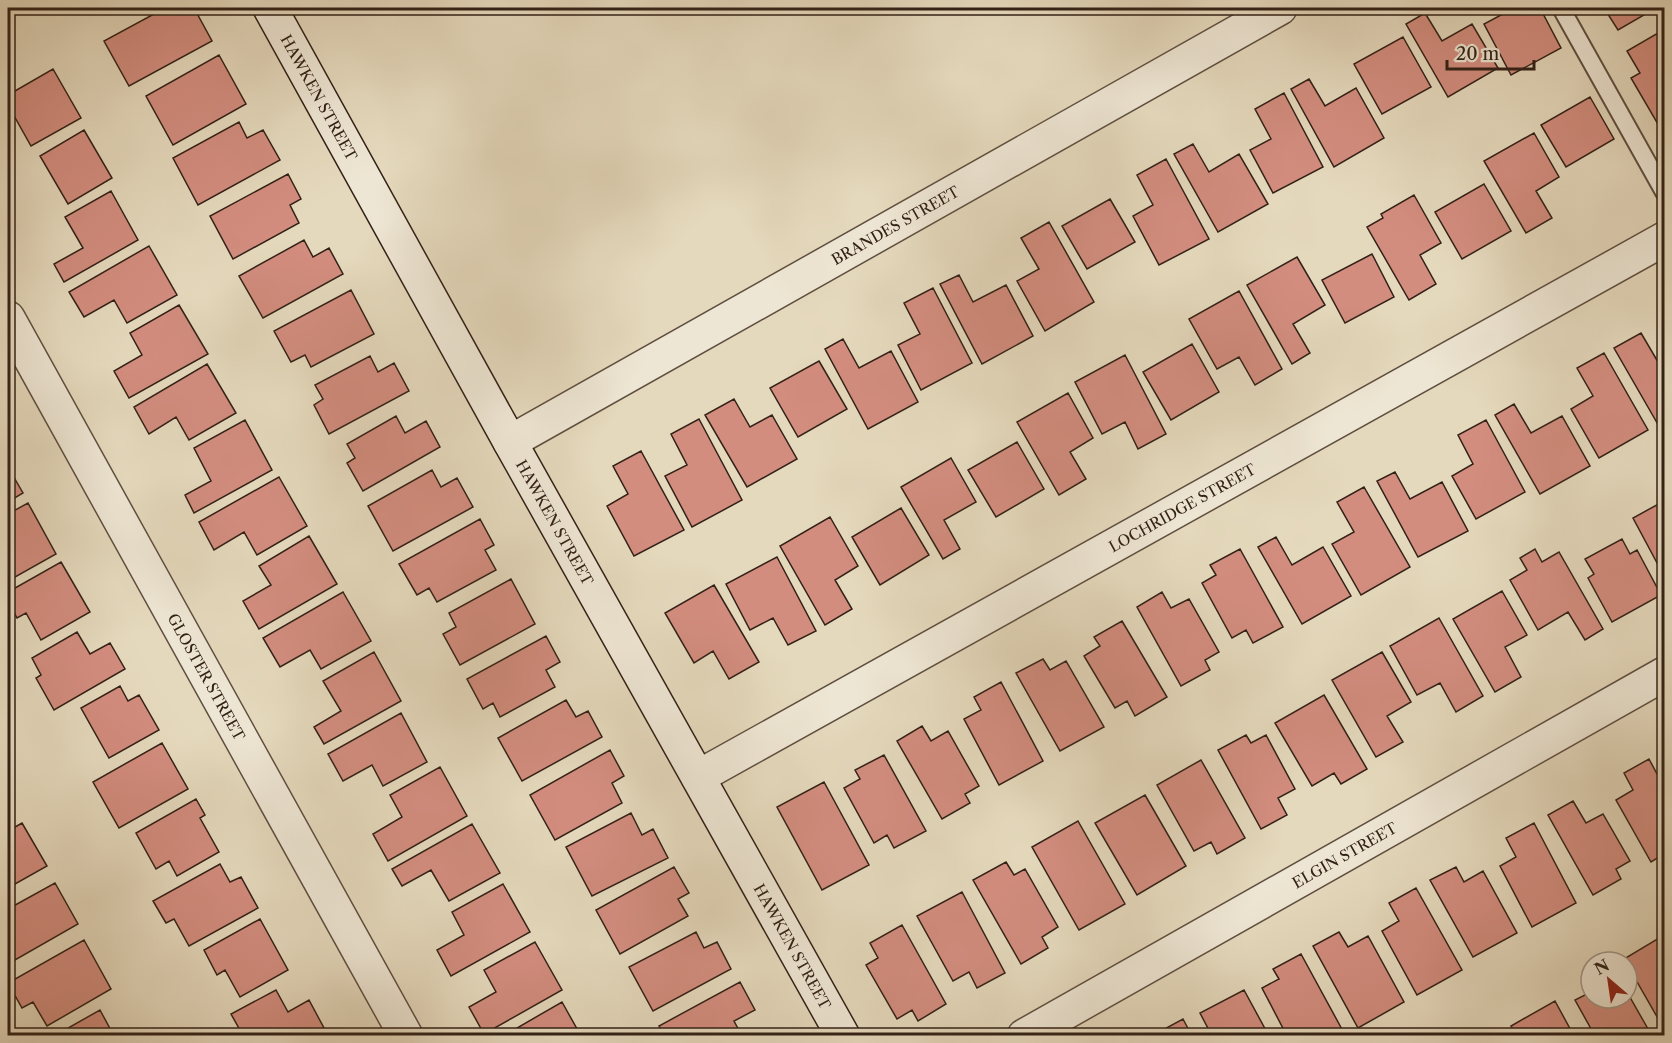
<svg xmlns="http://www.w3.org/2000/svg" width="1672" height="1043" viewBox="0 0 1672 1043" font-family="'Libre Caslon Text',serif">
  <rect width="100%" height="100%" fill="#e5d9bd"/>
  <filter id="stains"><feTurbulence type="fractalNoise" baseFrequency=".00333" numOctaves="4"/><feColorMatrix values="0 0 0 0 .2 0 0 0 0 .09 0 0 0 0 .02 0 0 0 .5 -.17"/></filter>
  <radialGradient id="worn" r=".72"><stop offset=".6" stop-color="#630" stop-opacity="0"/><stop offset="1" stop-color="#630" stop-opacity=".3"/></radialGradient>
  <path fill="#d38d7f" stroke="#322117" stroke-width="1.5" d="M165 8H194L212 41 129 86 104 41Z
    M1514 8H1540L1561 48 1511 75 1484 24Z
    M1604 8H1656L1618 30Z
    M1425 13 1442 41 1472 24 1498 68 1448 97 1406 24Z
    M1658 33 1664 44V123L1659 126 1631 78 1640 73 1627 51Z
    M1403 37 1431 87 1382 114 1354 64Z
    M219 55 246 104 173 145 146 96Z
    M53 69 81 118 31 146 8 105V95Z
    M1309 79 1325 106 1356 88 1384 138 1334 167 1291 89Z
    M1284 93 1323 167 1273 193 1250 150 1271 139 1255 109Z
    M1590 97 1614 139 1566 167 1541 125Z
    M239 122 247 138 263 130 280 160 198 205 173 158Z
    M84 130 112 178 68 204 40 156Z
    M1534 133 1559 177 1536 191 1552 218 1526 233 1484 161Z
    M1193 144 1209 172 1239 154 1268 204 1218 232 1174 154Z
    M1166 159 1209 239 1159 265 1133 216 1153 205 1137 175Z
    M288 174 301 199 290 205 299 223 233 259 210 216Z
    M1484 184 1511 231 1462 259 1435 212Z
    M111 191 138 240 64 282 54 264 83 248 65 217Z
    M1414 195 1441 243 1420 255 1436 284 1409 300 1367 227 1383 218 1381 214Z
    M1110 199 1135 242 1087 269 1062 226Z
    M1049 222 1094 302 1045 331 1017 281 1039 269 1021 238Z
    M304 240 313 257 329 248 343 274 263 318 239 276Z
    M149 246 177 295 127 323 114 300 84 317 69 292Z
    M1372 254 1394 297 1345 323 1322 280Z
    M1297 257 1325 305 1293 324 1310 353 1292 364 1247 285Z
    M959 275 973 302 1006 285 1033 336 982 364 940 284Z
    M933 288 972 363 921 390 898 345 920 334 904 303Z
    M351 290 374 334 311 367 305 355 291 362 274 331Z
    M1239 291 1282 369 1255 385 1239 357 1217 369 1189 319Z
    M179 305 208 354 129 398 114 371 142 355 130 333Z
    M1641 333 1658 362 1664 359V425L1660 428 1614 348Z
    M843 339 859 368 891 351 918 402 868 429 825 349Z
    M1192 344 1219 392 1171 420 1143 372Z
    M1604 353 1648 430 1599 458 1571 409 1593 396 1577 368Z
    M1125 355 1166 434 1138 449 1125 422 1102 434 1075 382Z
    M370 356 378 372 394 363 409 391 329 434 314 405 323 399 315 385Z
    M819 361 847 409 798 437 770 388Z
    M207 364 236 413 189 440 176 417 149 434 134 407Z
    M1068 393 1093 438 1070 452 1086 479 1059 495 1017 422Z
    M734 399 750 427 772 415 797 459 747 487 705 415Z
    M1514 404 1531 433 1562 416 1590 466 1540 494 1495 415Z
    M396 416 405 433 426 421 440 447 363 491 347 463 355 458 347 444Z
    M699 419 742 500 692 527 665 476 687 465 671 434Z
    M245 420 272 470 194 513 185 495 211 481 194 448Z
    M1486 420 1525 492 1476 519 1452 476 1473 464 1458 435Z
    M1017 442 1044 489 996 517 968 470Z
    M641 451 684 530 634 556 607 506 628 494 613 466Z
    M951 458 976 502 944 520 960 549 943 559 901 487Z
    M8 467 23 493 8 502Z
    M432 470 441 487 457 478 473 507 393 551 368 506Z
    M1395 472 1410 499 1442 482 1468 531 1418 557 1377 481Z
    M279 477 307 526 257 555 244 532 214 550 199 522Z
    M1364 487 1410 567 1361 595 1332 544 1354 532 1337 502Z
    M1664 501V576L1633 518Z
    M28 503 56 554 8 581V514Z
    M901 508 929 555 880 585 852 537Z
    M830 517 858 566 835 580 852 609 825 625 780 546Z
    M480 519 494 545 485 550 496 570 437 602 429 588 417 595 399 564Z
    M309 536 337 584 259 629 243 601 271 585 259 566Z
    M1276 537 1292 565 1323 547 1351 596 1302 624 1258 547Z
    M1622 539 1630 554 1637 550 1661 595 1612 622 1588 578 1594 574 1585 559Z
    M1240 549 1283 627 1253 643 1246 630 1232 638 1202 583 1216 575 1210 565Z
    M1535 549 1542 562 1559 552 1603 629 1585 640 1568 612 1538 630 1510 580 1527 570 1520 558Z
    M777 557 816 631 788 645 773 618 750 630 726 584Z
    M61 562 90 612 41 640 26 613 17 618 8 601V592Z
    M511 579 535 624 460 665 443 634 456 627 449 613Z
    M714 585 759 662 729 679 713 651 694 663 665 613Z
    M1502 591 1527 635 1505 647 1521 677 1495 692 1453 619Z
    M343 592 371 641 321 669 310 650 280 667 263 638Z
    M1162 592 1171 608 1189 599 1219 652 1205 660 1210 670 1181 686 1137 607Z
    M1439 618 1483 696 1456 712 1440 683 1417 695 1390 646Z
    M1122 621 1167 697 1135 716 1127 701 1115 708 1084 656 1100 646 1094 637Z
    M77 632 90 654 110 643 125 669 54 710 36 678 41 675 32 658Z
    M546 636 560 662 546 670 555 687 500 717 493 703 483 709 467 679Z
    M374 652 401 701 324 744 314 727 341 711 323 681Z
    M1382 652 1411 702 1387 716 1403 742 1376 757 1332 680Z
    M1043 659 1050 670 1066 661 1104 727 1060 751 1016 673Z
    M1001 682 1043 761 999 785 964 719 981 710 974 697Z
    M120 686 128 701 139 695 159 730 109 758 81 708Z
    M1324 695 1367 769 1341 784 1334 773 1312 786 1275 723Z
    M566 700 576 717 588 711 602 737 522 781 498 738Z
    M401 713 427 762 383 786 372 765 343 781 328 754Z
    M922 726 931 741 948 731 979 786 965 794 970 803 942 819 897 741Z
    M1246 735 1251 743 1266 735 1295 789 1278 798 1287 815 1261 829 1218 750Z
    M162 743 188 789 119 828 93 782Z
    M610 750 624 776 612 783 622 803 555 840 530 795Z
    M884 755 926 831 894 848 887 835 874 843 844 788 860 779 855 770Z
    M1649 759 1664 787V854L1651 862 1616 800 1633 790 1624 773Z
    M1201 760 1245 838 1217 854 1211 842 1194 851 1157 785Z
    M440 767 467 816 388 861 373 834 402 817 390 795Z
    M824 782 869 865 822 890 777 807Z
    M1145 795 1186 866 1137 895 1095 823Z
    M196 799 205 815 200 818 219 852 177 876 169 861 156 869 136 833Z
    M1573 801 1586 823 1603 814 1630 861 1616 869 1621 879 1593 895 1548 815Z
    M631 813 642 835 653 829 668 858 592 896 566 847Z
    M1078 821 1125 904 1079 930 1032 847Z
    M22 823 47 866 8 888V831Z
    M1534 823 1576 903 1532 927 1500 866 1516 857 1506 838Z
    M472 824 500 873 449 901 431 870 402 886 392 869Z
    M1006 862 1014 875 1025 869 1058 927 1042 937 1048 948 1021 964 973 880Z
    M220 864 230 882 241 877 258 908 189 946 174 919 166 923 153 901Z
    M674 867 689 893 678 899 688 916 620 954 596 910Z
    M1456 867 1464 882 1483 871 1517 933 1473 957 1430 880Z
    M55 883 78 924 8 964V909Z
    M503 884 530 932 451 976 437 950 464 935 452 912Z
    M1416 888 1462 970 1417 995 1382 931 1399 921 1389 903Z
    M962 892 1005 973 977 988 969 972 953 981 917 916Z
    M260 919 288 970 240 997 225 970 217 975 204 950Z
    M902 925 946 1004 918 1021 912 1010 897 1019 866 965 878 958 870 943Z
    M696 932 704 948 717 942 731 969 653 1011 629 967Z
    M1339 932 1348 947 1368 936 1404 1002 1358 1028 1313 946Z
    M1664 935V1029L1624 959Z
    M84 940 111 989 47 1026 33 1002 22 1008 8 983Z
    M535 942 562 990 484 1034 469 1007 496 992 484 970Z
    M1301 954 1344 1033 1339 1036H1287L1262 988 1279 979 1273 969Z
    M1591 980V998H1627V992L1652 1036H1595L1575 1000 1589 993 1584 984Z
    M740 982 755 1010 734 1021 742 1036H665L659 1026Z
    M276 990 288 1012 309 1000 324 1028 310 1036H234L241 1032 231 1014Z
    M1244 990 1269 1036H1212L1200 1013Z
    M1555 1001 1574 1036H1517L1511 1026Z
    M562 1002 581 1036H521L517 1028Z
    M100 1010 114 1036H54Z
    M1183 1019 1192 1036H1158L1157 1033Z
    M1495 1029 1498 1036H1484Z"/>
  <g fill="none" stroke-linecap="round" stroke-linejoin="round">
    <defs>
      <path id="lane" d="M1561 8 1664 192"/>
      <g id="street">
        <path id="s1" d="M8 318 406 1036"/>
        <path id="s2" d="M510 442 1280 8"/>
        <path id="s3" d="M698 777 1664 239"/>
        <path id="s4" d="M1024 1036 1664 674"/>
      </g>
      <g id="secondary">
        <path id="s5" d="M270 8 510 442 843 1036"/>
      </g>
    </defs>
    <use href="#lane" stroke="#5f4f40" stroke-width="20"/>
    <use href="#street" stroke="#5f4f40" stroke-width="36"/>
    <use href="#secondary" stroke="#322117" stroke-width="36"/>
    <use href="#lane" stroke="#eee6d4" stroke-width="16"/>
    <use href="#street" stroke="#eee6d4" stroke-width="33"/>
    <use href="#secondary" stroke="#eee6d4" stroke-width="33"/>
  </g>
  <g text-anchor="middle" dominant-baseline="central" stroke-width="4.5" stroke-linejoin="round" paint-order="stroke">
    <g font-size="15" fill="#322117" stroke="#eee6d4">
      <text stroke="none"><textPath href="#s5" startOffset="102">HAWKEN STREET</textPath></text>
      <text stroke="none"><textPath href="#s2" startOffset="442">BRANDES STREET</textPath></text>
      <text stroke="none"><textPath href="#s3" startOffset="554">LOCHRIDGE STREET</textPath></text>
      <text stroke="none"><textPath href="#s5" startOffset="588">HAWKEN STREET</textPath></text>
      <text stroke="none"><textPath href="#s1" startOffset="410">GLOSTER STREET</textPath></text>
      <text stroke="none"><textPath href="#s4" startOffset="368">ELGIN STREET</textPath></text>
      <text stroke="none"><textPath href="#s5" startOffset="1074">HAWKEN STREET</textPath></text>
    </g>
  </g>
  <rect width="1672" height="1043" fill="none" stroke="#e5d9bd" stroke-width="30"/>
  <rect x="9" y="9" width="1654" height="1025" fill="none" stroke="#322117" stroke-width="3"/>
  <rect x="15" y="15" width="1642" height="1013" fill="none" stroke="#322117" stroke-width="1.5"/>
  <g transform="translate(1609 980) rotate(331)"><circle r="28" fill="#eee6d4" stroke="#a39788" stroke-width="1.5"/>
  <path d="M0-4.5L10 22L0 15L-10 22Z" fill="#8f2418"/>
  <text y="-9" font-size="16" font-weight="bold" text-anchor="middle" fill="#322117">N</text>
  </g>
  <path d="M1447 60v9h87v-9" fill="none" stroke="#322117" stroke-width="3"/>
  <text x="1456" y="60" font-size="18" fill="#322117" stroke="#eee6d4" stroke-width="4.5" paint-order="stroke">20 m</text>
  <rect width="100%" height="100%" filter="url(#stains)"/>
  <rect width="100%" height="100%" fill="url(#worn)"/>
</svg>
